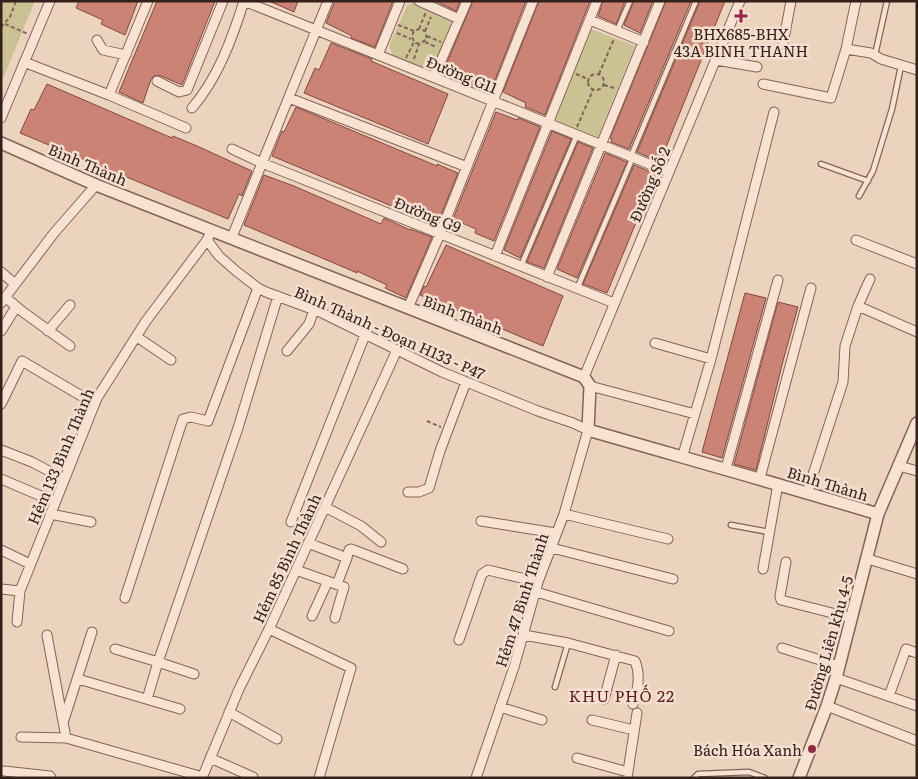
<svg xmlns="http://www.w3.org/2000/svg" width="918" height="779" viewBox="0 0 918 779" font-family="Literata,serif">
  <rect width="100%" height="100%" fill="#ecd3be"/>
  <path fill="#cac293" d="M1 1H35L1 83Z
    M412 3H417L449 20 452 24 451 31 434 65 427 69 392 55 389 45 407 6Z
    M591 29 635 46 598 137 555 121Z"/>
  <path fill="#ca8375" stroke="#83483e" d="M79 1H138L125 35 101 24 103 20 76 8Z
    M157 1H215L182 85 159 75 154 76 151 79 143 103 119 92Z
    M269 1H298L294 12Z
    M335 1H393L375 47 351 38 352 36 326 23Z
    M435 1H460L456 11Z
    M473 1H526L490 93 443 72Z
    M539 1H590L545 115 525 107 526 103 503 92Z
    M603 1H625L616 24 598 16Z
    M634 1H653L640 33 624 25Z
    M666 1H691L629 149 611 142 612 139 610 138Z
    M700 1H725L660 162 637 152Z
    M331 43 372 59 371 61 448 94 428 144 304 93 315 68 319 70Z
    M47 84 172 138 173 136 197 146 252 171 242 196 239 194 228 219 20 133 31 109 34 110Z
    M296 107 437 166V164L458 173 437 225 272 156 282 131 284 132Z
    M496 112 517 120 518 118 540 127 494 241 475 233 476 229 453 219Z
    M552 131 571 139 520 258 504 250Z
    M578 142 593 148 544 268 527 262Z
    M605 153 627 162 577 278 557 269Z
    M634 165 656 174 607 293 583 284Z
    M264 175 294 186 381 224 384 218 410 230V229L432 237 406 298 385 288 387 285 357 271V273L348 269 244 225Z
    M446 245 563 296 543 346 420 295 424 286 426 287Z
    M745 293 766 298 722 458 702 452Z
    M778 302 798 307 783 361 756 470 734 464Z"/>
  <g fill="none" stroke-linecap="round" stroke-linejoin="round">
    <defs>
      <path id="service" d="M617 31 630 1
        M875 55 887 1
        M631 156 696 1
        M821 164 868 181
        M859 196 873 171 892 109 901 66
        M521 266 577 135
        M577 289 633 157
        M731 525 769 532
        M555 687 568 643
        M694 778 698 774 749 772 765 778"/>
      <path id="minor" d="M244 1 669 172
        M419 1 459 19
        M590 20 644 42
        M97 40 103 50 126 55
        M783 44 791 1
        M846 49 856 1
        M378 55 400 1
        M716 60 757 67
        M24 62 109 95 186 128
        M434 77 467 1
        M157 81 179 92 187 90 223 1
        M763 84 831 98 846 49 871 53 881 59 917 70
        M109 95 148 1
        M289 98 467 167
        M192 108C218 78 232 39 244 1
        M1 118 50 1
        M232 149 262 163 614 303
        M212 230 207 240 219 256 236 271 258 288 266 292 320 312 442 372 538 411 573 423 588 430 564 514 538 582 514 667 476 778
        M232 237 328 1
        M856 240 917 264
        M495 256 597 1
        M1 272 15 284
        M547 277 660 1
        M5 297 23 312 70 346
        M1 303 54 233 96 185
        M858 306 917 332
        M408 308 440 234 533 1
        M1 331 16 307
        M48 331 70 305
        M137 337 171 360
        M655 343 711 359
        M287 351 309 324 314 310
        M584 377 740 1
        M590 386 695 414
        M1 404 22 361 95 404
        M1 450 32 462 64 479
        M682 458 711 359 774 112
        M899 466 917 471
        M726 468 778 280
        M760 478 811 288
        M1 479 55 502
        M408 492H419L429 488 440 451 466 382
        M807 493 843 382 845 346 858 306 870 279
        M325 507 361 526 381 542
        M50 514 91 522
        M564 514 668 539
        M481 521 556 533
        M291 522 365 335
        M308 543 347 558 349 550 351 549 403 569
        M552 548 673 579
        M1 550 30 564
        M868 559 917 574
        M786 562 780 596 781 600 852 618
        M763 569 778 484
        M296 570 344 587 335 618
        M337 584 347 558
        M1 589 20 591
        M536 592 669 631
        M125 598 183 419 191 417 208 421 258 288
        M312 616 328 581
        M17 622 20 591 97 398 146 321 207 240
        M269 629 351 668 319 778
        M47 635 66 738 203 777
        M524 635 568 643 635 661C641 675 638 690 633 704
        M459 640 482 574 488 570 538 582
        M782 648 839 666
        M115 649 158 662 147 699
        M194 674 158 662 238 428 278 296
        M836 678 917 706
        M78 679 180 709
        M889 696 906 649 917 653
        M604 699 616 655
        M827 706 917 741
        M500 707 542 720
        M229 712 277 739
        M64 720 92 632
        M592 720 634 730
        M21 737 66 738
        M210 758 253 777
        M577 758 628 772
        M4 771 50 776 51 778
        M202 778 239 689 269 629 397 350
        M627 778 637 713"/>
      <path id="tertiary" d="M1 143 96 185 584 377 590 386 588 430C685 458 782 485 878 514
        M799 778 827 706 836 678 878 514 917 423"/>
    </defs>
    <use href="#service" stroke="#846458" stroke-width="7"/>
    <use href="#minor" stroke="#846458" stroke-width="11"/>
    <use href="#tertiary" stroke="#846458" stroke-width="14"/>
    <path stroke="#846458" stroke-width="2" stroke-dasharray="4 2.5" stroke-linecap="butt" d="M5 24 28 34
      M398 25 414 31
      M1 27 10 17 16 1
      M419 29 426 12
      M425 31 431 17
      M397 33 411 39
      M427 36 441 42
      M425 42 436 47
      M406 58 414 42
      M414 59 419 44 427 39 425 31 419 29 414 31 412 36 414 42 419 44
      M576 74 588 79
      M599 74 614 39
      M588 82a8 8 0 1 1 16 0a8 8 0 1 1-16 0Z
      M604 85 614 88
      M577 127 593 90
      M427 421 441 427"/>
    <use href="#service" stroke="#f8e2d1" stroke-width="4.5"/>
    <use href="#minor" stroke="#f8e2d1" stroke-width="9"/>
    <use href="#tertiary" stroke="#f8e2d1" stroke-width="11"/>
  </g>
  <g fill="#912944" stroke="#f4dfce" stroke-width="2">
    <path d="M738.5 8.5h5v5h5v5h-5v5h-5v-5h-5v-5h5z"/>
    <circle cx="812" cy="749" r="5"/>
  </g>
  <g text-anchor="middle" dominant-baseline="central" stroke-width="5" stroke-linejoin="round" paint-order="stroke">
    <g font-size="15" fill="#34211c" stroke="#f4dfce">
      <text x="741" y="33">BHX685-BHX<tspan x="741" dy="17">43A BINH THANH</tspan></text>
      <text x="802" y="749" text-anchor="end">Bách Hóa Xanh</text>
    </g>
    <g font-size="15" fill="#34211c" stroke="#f4dfce">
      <text transform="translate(462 74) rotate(22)">Đường G11</text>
      <text transform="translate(88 164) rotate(23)">Bình Thành</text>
      <text transform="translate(649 184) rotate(-67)">Đường Số 2</text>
      <text transform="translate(428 214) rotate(22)">Đường G9</text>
      <text transform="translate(463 314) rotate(21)">Bình Thành</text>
      <text transform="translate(390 332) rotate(24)">Bình Thành - Đoạn H133 - P47</text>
      <text transform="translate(60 456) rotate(-67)">Hẻm 133 Bình Thành</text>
      <text transform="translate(828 483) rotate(17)">Bình Thành</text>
      <text transform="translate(286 558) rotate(-65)">Hẻm 85 Bình Thành</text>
      <text transform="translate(521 600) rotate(-72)">Hẻm 47 Bình Thành</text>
      <text transform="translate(828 643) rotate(-74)">Đường Liên khu 4-5</text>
    </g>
    <g font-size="16" letter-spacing="1" fill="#5f1c1f" stroke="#f4dfce">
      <text x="622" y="695">KHU PHỐ 22</text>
    </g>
  </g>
  <rect width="918" height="779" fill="none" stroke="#34211c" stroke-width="5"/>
</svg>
